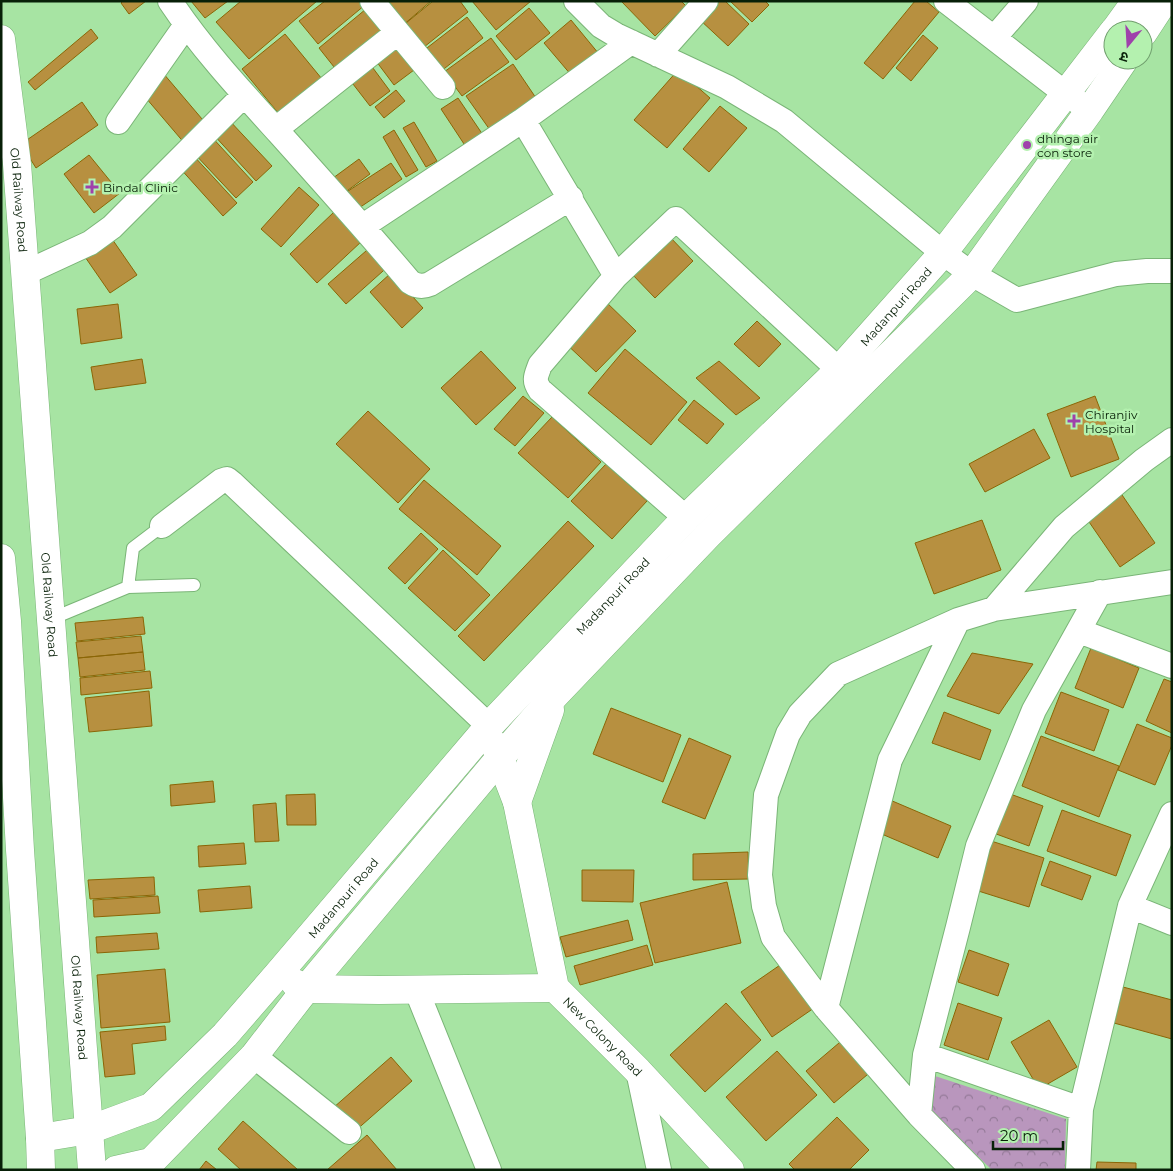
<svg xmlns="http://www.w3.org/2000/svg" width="1173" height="1171" viewBox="0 0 1173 1171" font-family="Montserrat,'Noto Sans Devanagari',sans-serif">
  <defs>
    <pattern id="park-crowns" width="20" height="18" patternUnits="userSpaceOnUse" patternTransform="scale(1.25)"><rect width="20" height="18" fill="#b996bd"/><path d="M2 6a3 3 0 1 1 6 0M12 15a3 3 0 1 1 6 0" fill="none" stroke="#947a98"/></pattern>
  </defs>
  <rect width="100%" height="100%" fill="#a7e4a3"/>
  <path fill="url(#park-crowns)" d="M935 1076 1066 1119 1065 1170H992L929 1109Z"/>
  <path fill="#b79040" stroke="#8b6606" d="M123 1H146L129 14 121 3Z
    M191 1H228L205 18Z
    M241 1H317L249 59 216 22Z
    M325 1H362L365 5 318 44 299 21Z
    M390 1H431L402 26 385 5Z
    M433 1H460L468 12 419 51 400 28Z
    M472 1H531L496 30Z
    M621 1H681L686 6 655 36Z
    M716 1H725L749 24 728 46 699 19Z
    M730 1H765L769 5 752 22Z
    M915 1H926L939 12 883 79 864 63Z
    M529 8 550 33 516 60 496 36Z
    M366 9 388 34 338 72 319 48Z
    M467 17 483 38 440 72 423 51Z
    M571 20 599 54 572 76 544 43Z
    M91 29 98 38 35 90 28 82Z
    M285 34 322 79 279 114 242 69Z
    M923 35 938 48 911 81 896 68Z
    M491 38 509 62 462 96 444 72Z
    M401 43 418 67 394 85 376 61Z
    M367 60 390 91 370 106 346 75Z
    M513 64 536 98 490 130 466 96Z
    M678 70 710 98 667 148 634 120Z
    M163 73 208 126 186 145 140 91Z
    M396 90 405 101 384 118 375 107Z
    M458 98 483 135 466 147 441 109Z
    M82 102 98 125 36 168 21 144Z
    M720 106 747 128 709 172 683 149Z
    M228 119 272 166 256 181 212 133Z
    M414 122 437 161 426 167 403 128Z
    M394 130 418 170 406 177 383 137Z
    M209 134 253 182 236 198 192 151Z
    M192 154 237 203 223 216 178 166Z
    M89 155 120 193 94 213 64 174Z
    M359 159 370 174 340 196 329 181Z
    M391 163 402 179 353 212 342 195Z
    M299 187 319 205 281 247 261 229Z
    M334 212 362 241 317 283 290 254Z
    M668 235 693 261 655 298 630 272Z
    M110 236 137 275 110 293 83 254Z
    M374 244 392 263 346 304 328 284Z
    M391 273 423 308 402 328 370 292Z
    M603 299 636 331 596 372 562 340Z
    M118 304 122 338 81 344 77 309Z
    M757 321 781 344 759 367 734 344Z
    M625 349 687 402 651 445 588 393Z
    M481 351 516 388 476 425 441 388Z
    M142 359 146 383 95 390 91 367Z
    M719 361 760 398 736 415 696 378Z
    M523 396 544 413 515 446 494 429Z
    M1095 396 1119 459 1071 477 1047 414Z
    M694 400 724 424 707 444 678 420Z
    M368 411 430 469 398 503 336 444Z
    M552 417 601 462 568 498 518 453Z
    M1034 429 1050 458 985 492 969 464Z
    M606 464 647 501 612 539 571 501Z
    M424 480 501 546 477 575 399 509Z
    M1120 492 1155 543 1120 567 1085 516Z
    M982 520 1001 570 934 594 915 543Z
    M568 521 594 546 484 661 458 636Z
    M421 533 438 549 405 584 388 568Z
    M443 550 490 595 455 631 408 588Z
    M143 617 145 634 77 641 75 623Z
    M141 636 143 652 78 658 76 642Z
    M1091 648 1139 668 1123 708 1075 688Z
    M143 652 145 670 80 677 78 658Z
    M972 653 1033 664 999 714 947 696Z
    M150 671 152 688 81 695 80 678Z
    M1164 679 1172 682V733L1146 721Z
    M149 691 152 726 89 732 85 698Z
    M1061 692 1109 710 1094 751 1045 733Z
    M611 708 681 735 663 782 593 754Z
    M944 712 991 730 980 760 932 743Z
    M1137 724 1172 738V745L1155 785 1118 770Z
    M1041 736 1119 766 1099 817 1022 786Z
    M689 738 731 756 705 819 662 802Z
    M213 781 215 802 171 806 170 785Z
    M1002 791 1043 806 1029 846 988 831Z
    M315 794 316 825H287L286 795Z
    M890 800 951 826 938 858 877 832Z
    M276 803 279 841 255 842 253 805Z
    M1062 810 1131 835 1116 876 1047 851Z
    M988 840 1044 858 1029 907 972 889Z
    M244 843 246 864 199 867 198 846Z
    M748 852 749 879 693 880V854Z
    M1050 861 1091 876 1082 900 1041 885Z
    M582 870H634L633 902 582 901Z
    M154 877 155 895 90 899 88 880Z
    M727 882 741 943 655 963 640 903Z
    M250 886 252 908 200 912 198 890Z
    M158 896 160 913 94 917 93 900Z
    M628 920 633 940 566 957 560 937Z
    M157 933 159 949 97 953 96 937Z
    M647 945 653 965 580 985 574 966Z
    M969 950 1009 964 998 996 958 982Z
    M783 963 814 1008 772 1037 741 992Z
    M165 969 170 1022 101 1028 97 975Z
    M1123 987 1172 1000V1039L1114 1023Z
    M726 1003 761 1040 705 1092 670 1055Z
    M958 1003 1002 1018 988 1060 944 1045Z
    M1049 1020 1077 1067 1039 1089 1011 1042Z
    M165 1026 166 1040 132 1044 135 1074 105 1077 100 1032Z
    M846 1037 874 1069 834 1103 806 1071Z
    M777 1051 817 1095 766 1141 726 1097Z
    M391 1057 412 1081 354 1132 333 1108Z
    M837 1117 869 1150 849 1170H795L789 1164Z
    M243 1121 298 1170H241L218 1149Z
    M367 1135 397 1170H327Z
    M206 1161 217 1170H199Z
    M1097 1162 1136 1163V1170H1096Z"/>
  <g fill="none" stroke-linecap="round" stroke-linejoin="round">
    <defs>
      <path id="service" d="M128 587 133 548 162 526
        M51 619 128 587 194 585"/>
      <path id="minor" d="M170 1C202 49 241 91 279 133 323 182 367 231 410 282 416 286 423 287 430 284L571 198
        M372 1 443 87
        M576 1 601 26 616 35 727 87 784 121 943 253 972 274 1017 300 1116 274 1147 271H1172
        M946 1 1066 94 1090 110
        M994 38 1026 1
        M658 55 706 1
        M523 120 616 276
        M118 122 186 25
        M276 129 397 33
        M363 226 523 120 631 42
        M25 273 90 243 112 227 244 95
        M686 518 540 390C533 380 536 376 540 365L616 276 676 219 839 370
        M162 526 221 481 227 479 232 483 489 726
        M994 609 1064 527 1144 460 1172 440
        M1079 631 1172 666
        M1130 906 1172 923
        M416 989 489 1170
        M826 1008 890 760 958 620
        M925 1055 1081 1109
        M254 1056 349 1132
        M638 1071 659 1170
        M919 1115 925 1055 958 927 978 846 1034 710 1100 592
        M973 1170 919 1115 826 1008 773 937 764 906 760 875 766 795 788 734 800 714 838 674 958 620 994 609 1172 582
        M1078 1170 1081 1109 1130 906 1172 814"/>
      <g id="tertiary">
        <path d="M1115 30 1136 1"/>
        <path d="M1143 33 1164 1"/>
        <path id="s1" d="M495 745 517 802 555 988 638 1071 730 1170"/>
        <path d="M517 802 550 710"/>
        <path d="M295 983 306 989 379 990 555 988"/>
        <path id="s2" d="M40 1138 89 1130 151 1107 225 1035 278 974 489 726 686 518 839 370 943 253 1113 32"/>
        <path d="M116 1170 151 1162 254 1056 306 989 499 759 555 695 707 536 972 274 1090 110 1124 60"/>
      </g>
      <g id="secondary">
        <path id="s3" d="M1 39 17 164 92 1170"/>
        <path d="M1 558 7 621 20 850 40 1138 41 1170"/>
      </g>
    </defs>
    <use href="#service" stroke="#7ab577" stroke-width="14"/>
    <use href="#minor" stroke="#7ab577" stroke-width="26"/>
    <use href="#tertiary" stroke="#7ab577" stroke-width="29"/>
    <use href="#secondary" stroke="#7ab577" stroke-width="29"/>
    <use href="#service" stroke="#fff" stroke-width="12"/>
    <use href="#minor" stroke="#fff" stroke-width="24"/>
    <use href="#tertiary" stroke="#fff" stroke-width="28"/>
    <use href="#secondary" stroke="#fff" stroke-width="28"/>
  </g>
  <g fill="#9f41ab" stroke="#b4f1af" stroke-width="2">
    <circle cx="1027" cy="145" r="5"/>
    <path d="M89.5 179.5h5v5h5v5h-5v5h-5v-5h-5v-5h5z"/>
    <path d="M1071.5 413.5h5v5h5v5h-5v5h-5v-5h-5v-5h5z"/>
  </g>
  <g text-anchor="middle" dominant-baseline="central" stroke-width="5" stroke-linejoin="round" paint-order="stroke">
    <g font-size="12" fill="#082008" stroke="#b4f1af" text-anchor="start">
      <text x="1037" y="138">dhinga air<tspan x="1037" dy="14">con store</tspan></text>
      <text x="103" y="187">Bindal Clinic</text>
      <text x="1085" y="414">Chiranjiv<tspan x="1085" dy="14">Hospital</tspan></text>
    </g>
    <g font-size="12" fill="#082008" stroke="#b4f1af">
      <text stroke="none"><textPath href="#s3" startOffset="162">Old Railway Road</textPath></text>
      <text stroke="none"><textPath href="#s2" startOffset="1210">Madanpuri Road</textPath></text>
      <text stroke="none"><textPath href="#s2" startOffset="805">Madanpuri Road</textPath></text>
      <text stroke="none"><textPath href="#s3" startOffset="568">Old Railway Road</textPath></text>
      <text stroke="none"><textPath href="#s2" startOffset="400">Madanpuri Road</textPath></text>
      <text stroke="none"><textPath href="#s3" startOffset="972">Old Railway Road</textPath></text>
      <text stroke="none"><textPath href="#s1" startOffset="319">New Colony Road</textPath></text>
    </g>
  </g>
  <rect width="1173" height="1171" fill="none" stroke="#082008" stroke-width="5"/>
  <g transform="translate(1128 45) rotate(198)"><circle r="24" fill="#b4f1af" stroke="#6f9d6c"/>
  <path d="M0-4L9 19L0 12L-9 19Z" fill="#9f41ab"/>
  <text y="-8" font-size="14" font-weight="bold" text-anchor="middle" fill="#082008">उ</text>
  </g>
  <path d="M993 1141v8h70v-8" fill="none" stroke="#082008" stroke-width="2.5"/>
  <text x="1000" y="1141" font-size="15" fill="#082008" stroke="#b4f1af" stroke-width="4" paint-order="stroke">20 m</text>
</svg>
